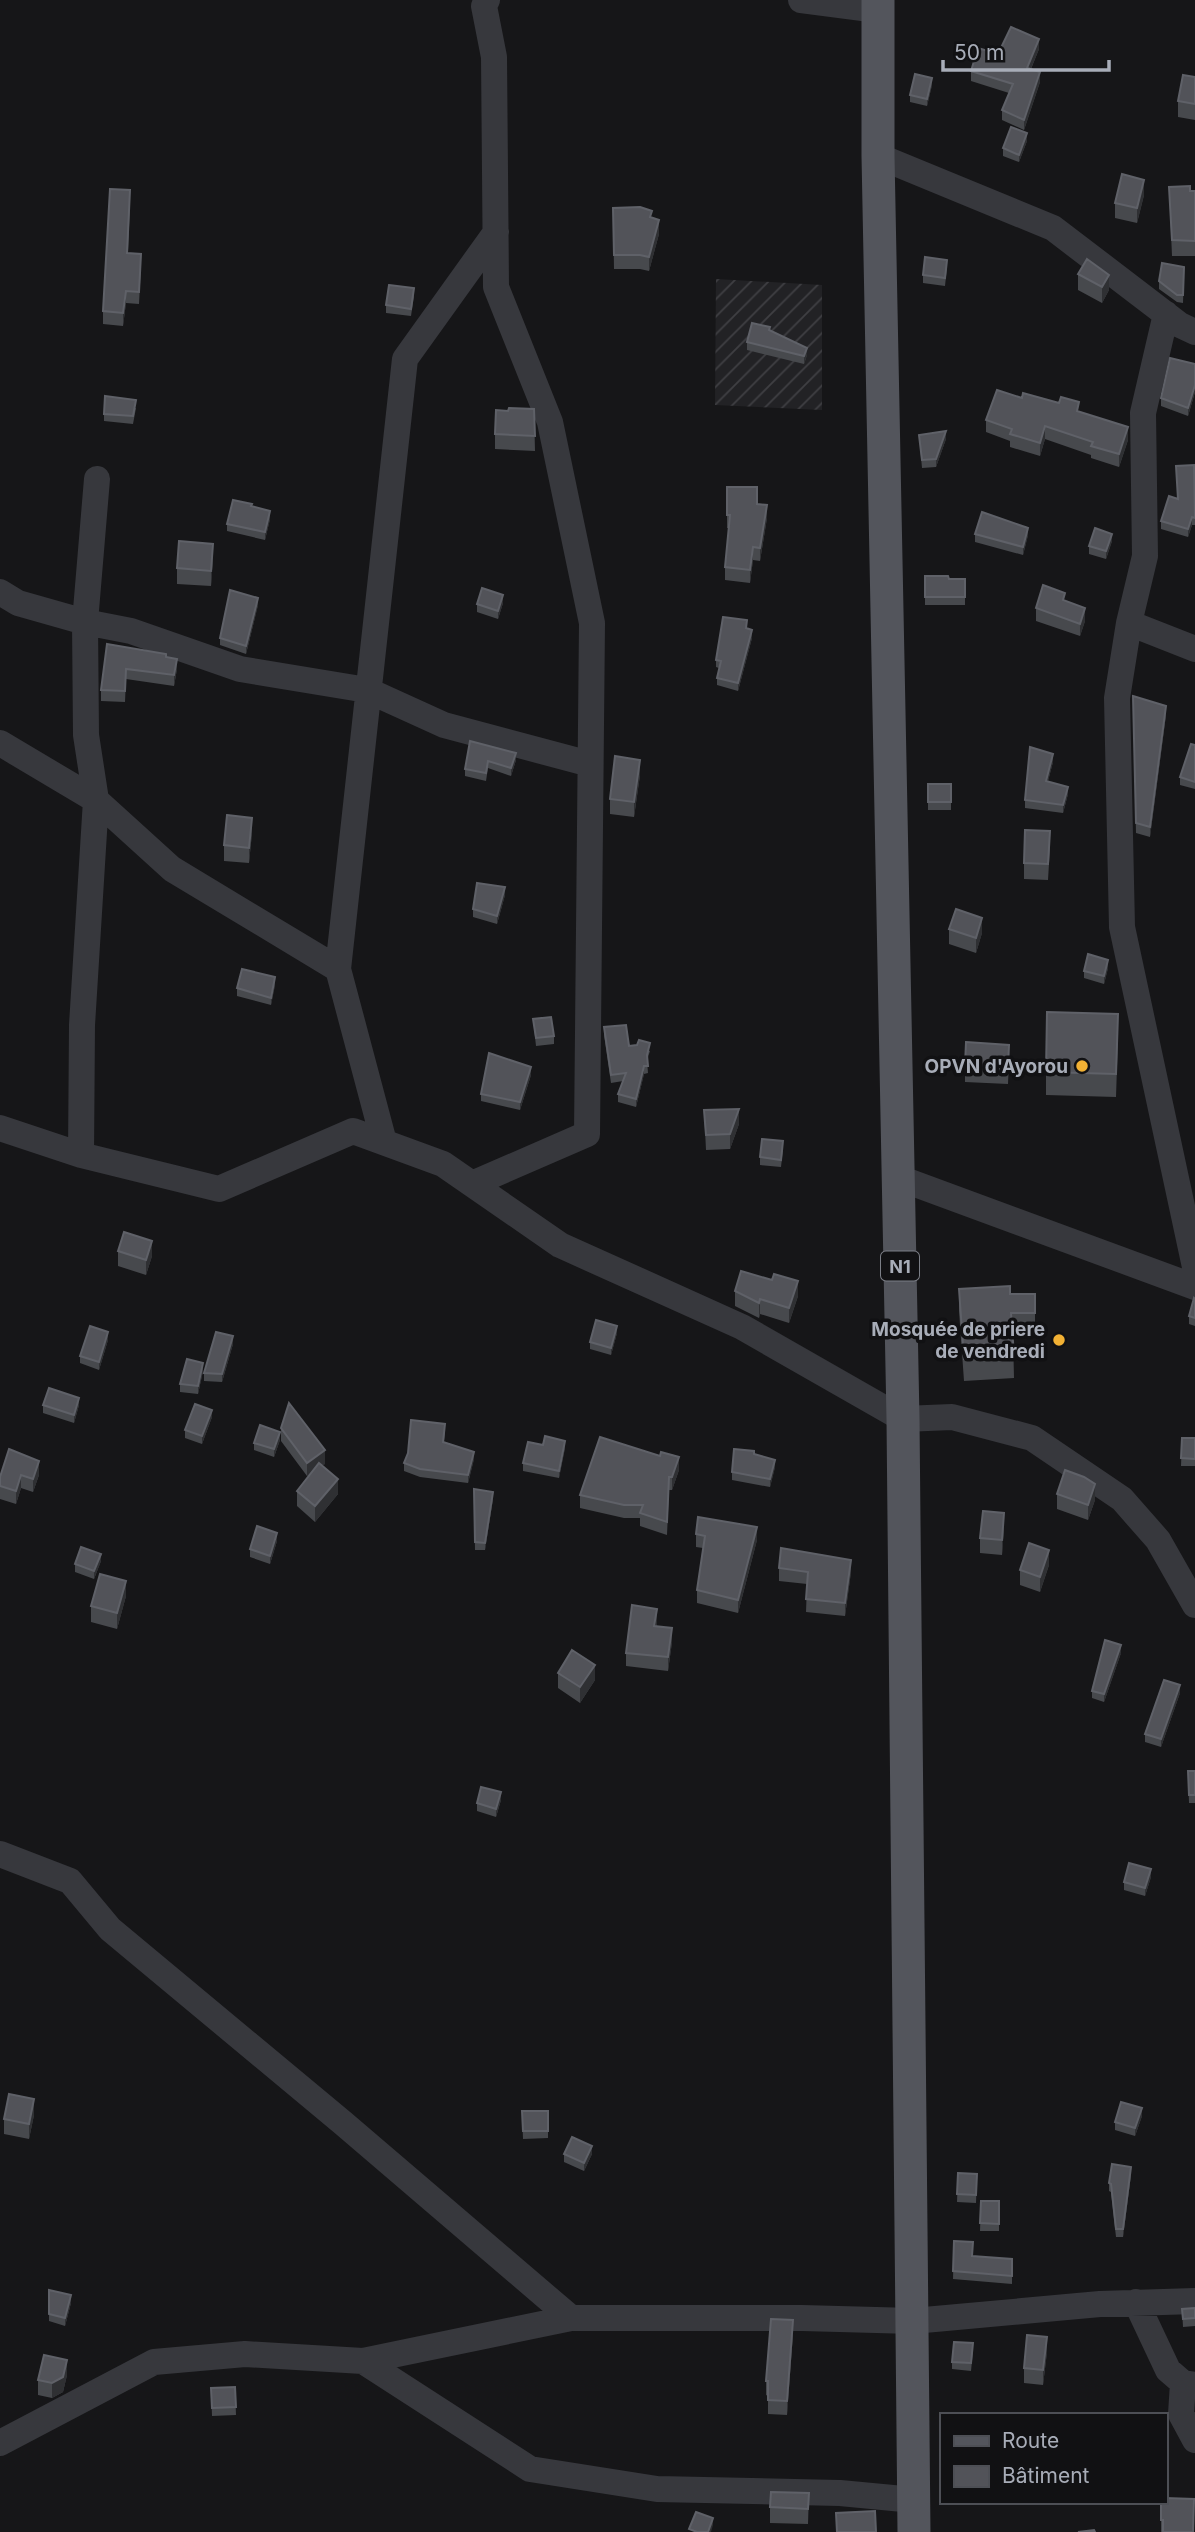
<svg xmlns="http://www.w3.org/2000/svg" width="1195" height="2532" viewBox="0 0 1195 2532" font-family="Inter,sans-serif">
  <defs>
    <pattern id="industrial-furrows" width="10" height="10" patternUnits="userSpaceOnUse" patternTransform="scale(1.75)"><rect width="10" height="10" fill="#222225"/><path d="M-1 1l2-2M0 10L10 0M9 11l2-2" fill="none" stroke="#3f3f43"/></pattern>
  </defs>
  <rect width="100%" height="100%" fill="#161618"/>
  <path fill="url(#industrial-furrows)" d="M716 279 822 285V410L715 405Z"/>
  <g fill="none" stroke-linecap="round" stroke-linejoin="round">
    <path stroke="#37383d" stroke-width="26" d="M801 0 878 10
      M878 156 1053 228 1180 325 1195 332
      M1166 314 1143 413 1145 556 1129 623 1195 649
      M0 592 18 603 85 622 131 631 240 669 367 690 444 725 590 764
      M1129 623 1117 698 1122 927 1195 1267
      M0 743 96 800 172 869 338 969 384 1142
      M338 969 405 359 496 232
      M0 1128 81 1155 219 1189 353 1131 443 1164 560 1245 742 1327 903 1419 952 1417 1032 1438 1122 1499 1158 1540 1195 1605
      M81 1155 82 1025 96 800 86 735 85 622 97 479
      M899 1178 1195 1287
      M472 1184 587 1134 592 623 550 422 496 287 494 57 484 6 487 0
      M0 1854 70 1881 110 1929 343 2123 571 2318
      M1136 2302 1168 2370 1183 2383 1195 2385
      M363 2361 530 2469 657 2489 840 2493 914 2500
      M1183 2383 1181 2414 1195 2440
      M0 2443 154 2362 245 2354 363 2361 571 2318H802L913 2321 1100 2304 1195 2301"/>
    <path stroke="#53555c" stroke-width="33" d="M878 0V156L903 1419 914 2532"/>
  </g>
  <path fill="#47494d" d="M1039 49 1031 69 1040 82 1024 130 1002 120V110L1009 93 971 81V71L998 54Z
    M1195 77V120L1178 117V101Z
    M932 85 927 106 910 102V95Z
    M1027 141 1019 162 1003 156V148Z
    M1169 187 1195 191V256H1172Z
    M1144 195 1137 223 1115 218V203Z
    M130 203 128 253 141 266 139 304 126 303 123 326 103 324V311Z
    M613 208 652 218 659 234 649 271 640 269H614Z
    M947 267 945 286 923 283V275Z
    M1184 267 1183 303 1177 302 1159 289V281Z
    M1078 274 1109 290 1102 303 1078 290Z
    M414 296 411 316 386 313V305Z
    M770 331 807 355 804 364 747 350V342Z
    M1195 364V392L1188 416 1161 406V398Z
    M1022 398 1079 412 1128 440 1119 467 1091 458V455L1045 439 1040 456 1010 447V441L986 432V420Z
    M136 408 133 424 104 421V414Z
    M534 409 535 451 495 449V434L508 411Z
    M919 435 946 439 936 467 922 468Z
    M1176 466 1195 483V525H1192L1188 537 1161 529V521L1178 499Z
    M727 487 757 504 767 518 760 561 753 560 750 583 725 580V567L729 528H727Z
    M252 507 270 519 265 540 227 531V524Z
    M975 534 1028 535 1023 555 975 542Z
    M1112 541 1106 559 1089 554V546Z
    M213 559 211 586 177 584V568Z
    M925 576 949 579H965V605H925Z
    M1065 601 1085 621 1080 636 1036 621V608Z
    M503 603 498 619 477 612V604Z
    M258 605 246 654 220 645V638Z
    M747 629 752 638 738 691 717 685V678L719 668 716 667V660Z
    M107 644 177 669 174 686 126 679 125 702 101 701V690Z
    M1133 696 1166 715 1150 837 1136 833Z
    M470 741 516 760 511 776 488 768 486 781 465 776V769Z
    M1195 745V789L1180 785V777Z
    M1053 762 1048 781 1068 794 1063 813 1025 808V800Z
    M640 775 634 817 610 814V799Z
    M928 784H951V810H928Z
    M252 833 249 863 224 861V845Z
    M1050 847 1048 880 1024 879V863Z
    M505 895 497 924 473 917V909Z
    M949 929 982 933 976 953 949 944Z
    M1108 968 1104 984 1084 978V971Z
    M275 985 271 1005 237 996V988Z
    M533 1019 554 1036V1044L536 1046Z
    M604 1027 629 1046 650 1051 647 1060 648 1073 644 1074 636 1107 618 1102V1094L623 1081 611 1083 604 1035Z
    M1118 1037 1116 1097 1046 1095V1072Z
    M1009 1060 1008 1084 965 1082V1066Z
    M531 1075 520 1110 481 1101V1094Z
    M704 1110 739 1124 730 1149 706 1150Z
    M783 1149 781 1167 760 1165V1157Z
    M118 1251 152 1256 146 1275 118 1266Z
    M959 1289 1010 1294H1035V1335H1013L1014 1378 964 1381 959 1311Z
    M735 1291 798 1296 789 1323 760 1314 759 1318 735 1306Z
    M1195 1299V1326L1189 1324V1316Z
    M617 1333 611 1355 590 1349V1342Z
    M108 1340 99 1370 80 1363V1356Z
    M233 1344 222 1382 204 1381V1373Z
    M203 1371 198 1394 180 1392V1384Z
    M43 1405H79L74 1423 43 1413Z
    M212 1417 202 1444 185 1438V1430Z
    M281 1428 325 1464 322 1465 338 1494 315 1522 297 1506V1491L311 1474 307 1476 281 1441Z
    M445 1432 444 1442 474 1459 468 1483 420 1477 404 1471V1463Z
    M1182 1438H1195V1466H1181Z
    M280 1440 274 1457 254 1450V1443Z
    M565 1448 559 1478 523 1471V1463Z
    M9 1449 39 1475 33 1492 21 1488 16 1504 0 1499V1477Z
    M754 1454 775 1467 770 1487 732 1480V1472Z
    M679 1470 672 1490H669L667 1535 640 1526V1518H624L580 1508V1495Z
    M474 1489 493 1499 485 1550H475Z
    M1057 1494 1095 1500 1088 1520 1057 1509Z
    M1004 1528 1002 1555 980 1553V1538Z
    M696 1534 757 1540 738 1613 697 1603V1590L703 1548 696 1547Z
    M277 1541 270 1564 250 1557V1549Z
    M101 1561 94 1579 75 1572V1564Z
    M1049 1565 1040 1592 1020 1585V1570Z
    M779 1568 851 1572 845 1616 806 1612 807 1584 779 1581Z
    M126 1596 117 1629 91 1622V1606Z
    M657 1623 656 1627 672 1642 668 1671 626 1666V1653Z
    M1121 1653 1104 1702 1092 1698V1691Z
    M558 1673 595 1680 580 1703 558 1688Z
    M1180 1693 1161 1747 1145 1742V1734Z
    M1188 1771H1195V1803H1189Z
    M501 1800 496 1817 477 1811V1803Z
    M1151 1877 1145 1896 1124 1890V1882Z
    M522 2111H548V2138L523 2139Z
    M34 2115 29 2139 4 2134V2119Z
    M1142 2116 1135 2136 1115 2130V2122Z
    M564 2154H592L584 2171 564 2162Z
    M958 2173 977 2174 976 2203 957 2202Z
    M1131 2175 1123 2237H1116L1111 2192 1109 2191V2183Z
    M981 2201H999V2231H980Z
    M954 2241 973 2256 1012 2259V2284L953 2279Z
    M49 2290 71 2303 65 2326 49 2321Z
    M1195 2308V2326L1183 2327 1182 2309Z
    M793 2334 787 2415 768 2414V2396L766 2395V2381Z
    M973 2351 971 2371 952 2369V2362Z
    M1047 2352 1043 2385 1024 2383V2368Z
    M67 2375 63 2392 52 2398 38 2395V2380Z
    M235 2387 236 2415 212 2416 211 2388Z
    M809 2493 808 2524 770 2523V2507Z
    M1161 2502 1193 2532H1161Z"/>
  <path fill="#2f3033" d="M1039 39V49L1027 78V68Z
    M1040 72V82L1024 130V120Z
    M932 78V85L927 106V99Z
    M1027 133V141L1019 162V155Z
    M1144 180V195L1137 223V208Z
    M659 220V234L649 271V257Z
    M1109 275V290L1102 303V287Z
    M126 291V303L123 326V313Z
    M807 348V355L804 364V356Z
    M1195 385V392L1188 416V408Z
    M1045 426V439L1040 456V443Z
    M1128 427V440L1119 467V454Z
    M946 431V439L936 467V459Z
    M767 505V518L760 561V548Z
    M270 511V519L265 540V532Z
    M1192 517V525L1188 537V529Z
    M1028 528V535L1023 555V547Z
    M1112 534V541L1106 559V551Z
    M213 544V559L211 586V571Z
    M753 547V560L750 583V570Z
    M503 595V603L498 619V611Z
    M258 598V605L246 654V646Z
    M1085 608V621L1080 636V624Z
    M752 630V638L738 691V683Z
    M177 659V669L174 686V675Z
    M1166 706V715L1150 837V827Z
    M516 753V760L511 776V768Z
    M1053 754V762L1046 788V781Z
    M640 760V775L634 817V802Z
    M1068 787V794L1063 813V805Z
    M252 818V833L249 863V848Z
    M505 887V895L497 924V916Z
    M982 918V933L976 953V938Z
    M1108 960V968L1104 984V976Z
    M275 977V985L271 1005V998Z
    M644 1066V1074L636 1107V1099Z
    M531 1067V1075L520 1110V1102Z
    M739 1109V1124L730 1149V1134Z
    M152 1241V1256L146 1275V1260Z
    M798 1281V1296L789 1323V1308Z
    M760 1299V1314L759 1318V1303Z
    M617 1326V1333L611 1355V1348Z
    M108 1332V1340L99 1370V1362Z
    M233 1336V1344L222 1382V1374Z
    M203 1363V1371L198 1394V1386Z
    M79 1398V1405L74 1423V1415Z
    M212 1410V1417L202 1444V1436Z
    M280 1432V1440L274 1457V1449Z
    M565 1441V1448L559 1478V1471Z
    M325 1450V1464L307 1476V1463Z
    M474 1452V1459L468 1483V1475Z
    M679 1457V1470L672 1490V1477Z
    M775 1460V1467L770 1487V1479Z
    M39 1461V1475L33 1492V1479Z
    M21 1475V1488L16 1504V1491Z
    M338 1479V1494L315 1522V1506Z
    M1095 1484V1500L1088 1520V1505Z
    M493 1492V1499L485 1550V1543Z
    M1004 1513V1528L1002 1555V1540Z
    M757 1527V1540L738 1613V1600Z
    M277 1533V1541L270 1564V1556Z
    M1049 1550V1565L1040 1592V1577Z
    M101 1554V1561L94 1579V1571Z
    M851 1560V1572L845 1616V1603Z
    M126 1581V1596L117 1629V1613Z
    M657 1609V1623L654 1640V1626Z
    M672 1628V1642L668 1671V1657Z
    M1121 1645V1653L1104 1702V1694Z
    M595 1665V1680L580 1703V1687Z
    M1180 1685V1693L1161 1747V1739Z
    M501 1792V1800L496 1817V1809Z
    M1151 1869V1877L1145 1896V1888Z
    M34 2099V2115L29 2139V2124Z
    M1142 2108V2116L1135 2136V2128Z
    M592 2146V2154L584 2171V2163Z
    M1131 2167V2175L1123 2237V2229Z
    M71 2295V2303L65 2326V2318Z
    M793 2320V2334L787 2415V2401Z
    M1047 2337V2352L1043 2385V2370Z
    M67 2360V2375L63 2392 52 2398V2383Z
    M713 2518V2525L711 2532H708Z"/>
  <path fill="#525359" stroke="#5f6168" stroke-width="2" d="M1011 27 1039 39 1027 68 1040 72 1024 120 1002 110 1013 84 971 71 978 48 998 54Z
    M915 74 932 78 927 99 910 95Z
    M1183 75 1195 77V104L1178 101Z
    M1011 127 1027 133 1019 155 1003 148Z
    M1122 174 1144 180 1137 208 1115 203Z
    M1190 186V191H1195V241L1172 240 1169 187Z
    M110 189 130 190 127 253 141 254 139 292 126 291 123 313 103 311Z
    M640 207 652 211 650 217 659 220 649 257 640 255H614L613 208Z
    M925 257 947 260 945 278 923 275Z
    M1087 259 1109 275 1102 287 1078 274Z
    M1162 263 1184 267 1183 295H1177L1159 281Z
    M389 285 414 288 411 309 386 305Z
    M752 323 770 327 769 330 807 348 804 356 747 342Z
    M1170 358 1195 364V385L1188 408 1161 398Z
    M997 390 1022 398 1023 393 1059 403 1061 397 1079 402 1077 411 1128 427 1119 454 1091 446 1093 442 1045 426 1040 443 1010 434 1012 429 986 420Z
    M105 396 136 400 133 416 104 414Z
    M509 408 534 409 535 436 495 434 496 410 508 411Z
    M946 431 936 459 922 460 919 435Z
    M1194 465 1195 518 1192 517 1188 529 1161 521 1169 496 1178 499 1176 466Z
    M727 487H757V504L767 505 760 548 753 547 750 570 725 567 730 515H727Z
    M233 500 252 504 251 506 270 511 265 532 227 524Z
    M982 512 1028 528 1023 547 975 534Z
    M1095 528 1112 534 1106 551 1089 546Z
    M179 541 213 544 211 571 177 568Z
    M925 576H948L949 579H965V597H925Z
    M1043 585 1065 593 1063 600 1085 608 1080 624 1036 608Z
    M482 588 503 595 498 611 477 604Z
    M230 590 258 598 246 646 220 638Z
    M723 617 747 620 746 628 752 630 738 683 717 678 721 661 716 660Z
    M107 644 166 654V657L177 659 174 675 126 669 125 691 101 690Z
    M1133 696 1166 706 1150 827 1136 823Z
    M470 741 516 753 511 768 488 761 486 773 465 769Z
    M1191 744 1195 745V782L1180 777Z
    M1030 747 1053 754 1046 781 1068 787 1063 805 1025 800Z
    M615 756 640 760 634 802 610 799Z
    M928 784H951V802H928Z
    M227 815 252 818 249 848 224 845Z
    M1025 830 1050 831 1048 864 1024 863Z
    M477 883 505 887 497 916 473 909Z
    M956 909 982 918 976 938 949 929Z
    M1088 954 1108 960 1104 976 1084 971Z
    M242 969 275 977 271 998 237 988Z
    M1047 1012 1118 1014 1116 1074 1046 1072Z
    M551 1017 554 1036 536 1038 533 1019Z
    M626 1025 629 1046 637 1045 639 1040 650 1043 647 1055 648 1066H644L636 1099 618 1094 626 1073 611 1075 604 1027Z
    M966 1042 1009 1045 1008 1068 965 1066Z
    M489 1053 531 1067 520 1102 481 1094Z
    M739 1109 730 1134 706 1135 704 1110Z
    M762 1139 783 1141 781 1160 760 1157Z
    M124 1232 152 1241 146 1260 118 1251Z
    M741 1271 772 1280 774 1274 798 1281 789 1308 760 1299 759 1303 735 1291Z
    M1010 1286V1294H1035V1313H1011L1014 1356 964 1359 959 1289Z
    M1194 1298 1195 1299V1318L1189 1316Z
    M596 1320 617 1326 611 1348 590 1342Z
    M90 1326 108 1332 99 1362 80 1356Z
    M216 1332 233 1336 222 1374 204 1373Z
    M187 1359 203 1363 198 1386 180 1384Z
    M49 1388 79 1398 74 1415 43 1405Z
    M289 1403 325 1450 307 1463 281 1428Z
    M195 1404 212 1410 202 1436 185 1430Z
    M411 1420 445 1424 443 1442 474 1452 468 1475 420 1469 404 1463 408 1453Z
    M260 1425 280 1432 274 1449 254 1443Z
    M545 1436 565 1441 559 1471 523 1463 528 1442 543 1445Z
    M600 1437 660 1456 661 1452 679 1457 672 1477H669L667 1522 640 1513 643 1505H624L580 1495Z
    M1182 1438H1195V1459L1181 1458Z
    M9 1449 39 1461 33 1479 21 1475 16 1491 0 1486V1477Z
    M734 1449 754 1451V1454L775 1460 770 1479 732 1472Z
    M319 1463 338 1479 315 1506 297 1491Z
    M1065 1470 1084 1477 1095 1484 1088 1505 1057 1494Z
    M474 1489 493 1492 485 1543 475 1542Z
    M983 1511 1004 1513 1002 1540 980 1538Z
    M698 1517 757 1527 738 1600 697 1590 705 1536 696 1534Z
    M257 1526 277 1533 270 1556 250 1549Z
    M1029 1543 1049 1550 1040 1577 1020 1570Z
    M81 1547 101 1554 94 1571 75 1564Z
    M781 1548 851 1560 845 1603 806 1599 808 1572 779 1568Z
    M100 1574 126 1581 117 1613 91 1606Z
    M632 1605 657 1609 654 1626 672 1628 668 1657 626 1653Z
    M1105 1640 1121 1645 1104 1694 1092 1691Z
    M572 1650 595 1665 580 1687 558 1673Z
    M1164 1680 1180 1685 1161 1739 1145 1734Z
    M1188 1771H1195V1795H1189Z
    M481 1787 501 1792 496 1809 477 1803Z
    M1129 1863 1151 1869 1145 1888 1124 1882Z
    M9 2094 34 2099 29 2124 4 2119Z
    M1121 2102 1142 2108 1135 2128 1115 2122Z
    M522 2111H548V2131H523Z
    M572 2137 592 2146 584 2163 564 2154Z
    M1112 2164 1131 2167 1123 2229H1116L1111 2184 1109 2183Z
    M958 2173 977 2174 976 2195 957 2194Z
    M981 2201H999V2224L980 2223Z
    M954 2241 973 2242 972 2256 1012 2259V2276L953 2271Z
    M49 2290 71 2295 65 2318 49 2314Z
    M1195 2308V2318L1183 2319 1182 2309Z
    M771 2319 793 2320 787 2401 768 2400V2381H766Z
    M1027 2335 1047 2337 1043 2370 1024 2368Z
    M954 2342 973 2343 971 2363 952 2362Z
    M44 2355 67 2360 63 2377 52 2383 38 2380Z
    M235 2387 236 2407 212 2408 211 2388Z
    M771 2492 809 2493 808 2509 770 2507Z
    M1165 2498 1194 2499 1193 2532H1163V2520H1161V2502H1165Z
    M875 2511 876 2532H837L836 2513Z
    M696 2512 713 2518 708 2532H697L689 2529Z
    M1094 2530 1095 2532H1078Z"/>
  <g fill="#f2b134" stroke="#111113" stroke-width="2.5">
    <circle cx="1082" cy="1066" r="7"/>
    <circle cx="1059" cy="1340" r="7"/>
  </g>
  <g text-anchor="middle" dominant-baseline="central" stroke-width="7" stroke-linejoin="round" paint-order="stroke">
    <rect fill="#111113" stroke="#7b7e86" stroke-width="2" x="881" y="1251.5" width="38" height="29" rx="5"/>
    <g font-size="18" font-weight="bold" fill="#a8adb8">
      <text x="900" y="1266">N1</text>
    </g>
    <g font-size="19" font-weight="bold" fill="#a8adb8" stroke="#111113" text-anchor="end">
      <text x="1068" y="1066">OPVN d'Ayorou</text>
      <text x="1045" y="1329">Mosquée de priere<tspan x="1045" dy="22">de vendredi</tspan></text>
    </g>
  </g>
  <rect x="940" y="2413" width="228" height="91" fill="#111113" stroke="#4d4f55" stroke-width="2"/>
  <rect x="954" y="2436" width="35" height="10" fill="#53555c" stroke="#4d4f55" stroke-width="2"/>
  <text x="1002" y="2448" font-size="21" fill="#a8adb8">Route</text>
  <rect x="954" y="2466" width="35" height="21" fill="#525359" stroke="#4d4f55" stroke-width="2"/>
  <text x="1002" y="2483" font-size="21" fill="#a8adb8">Bâtiment</text>
  <path d="M943 60v10h166v-10" fill="none" stroke="#a8adb8" stroke-width="3.5"/>
  <text x="954" y="60" font-size="21" fill="#a8adb8" stroke="#111113" stroke-width="5" paint-order="stroke">50 m</text>
</svg>
